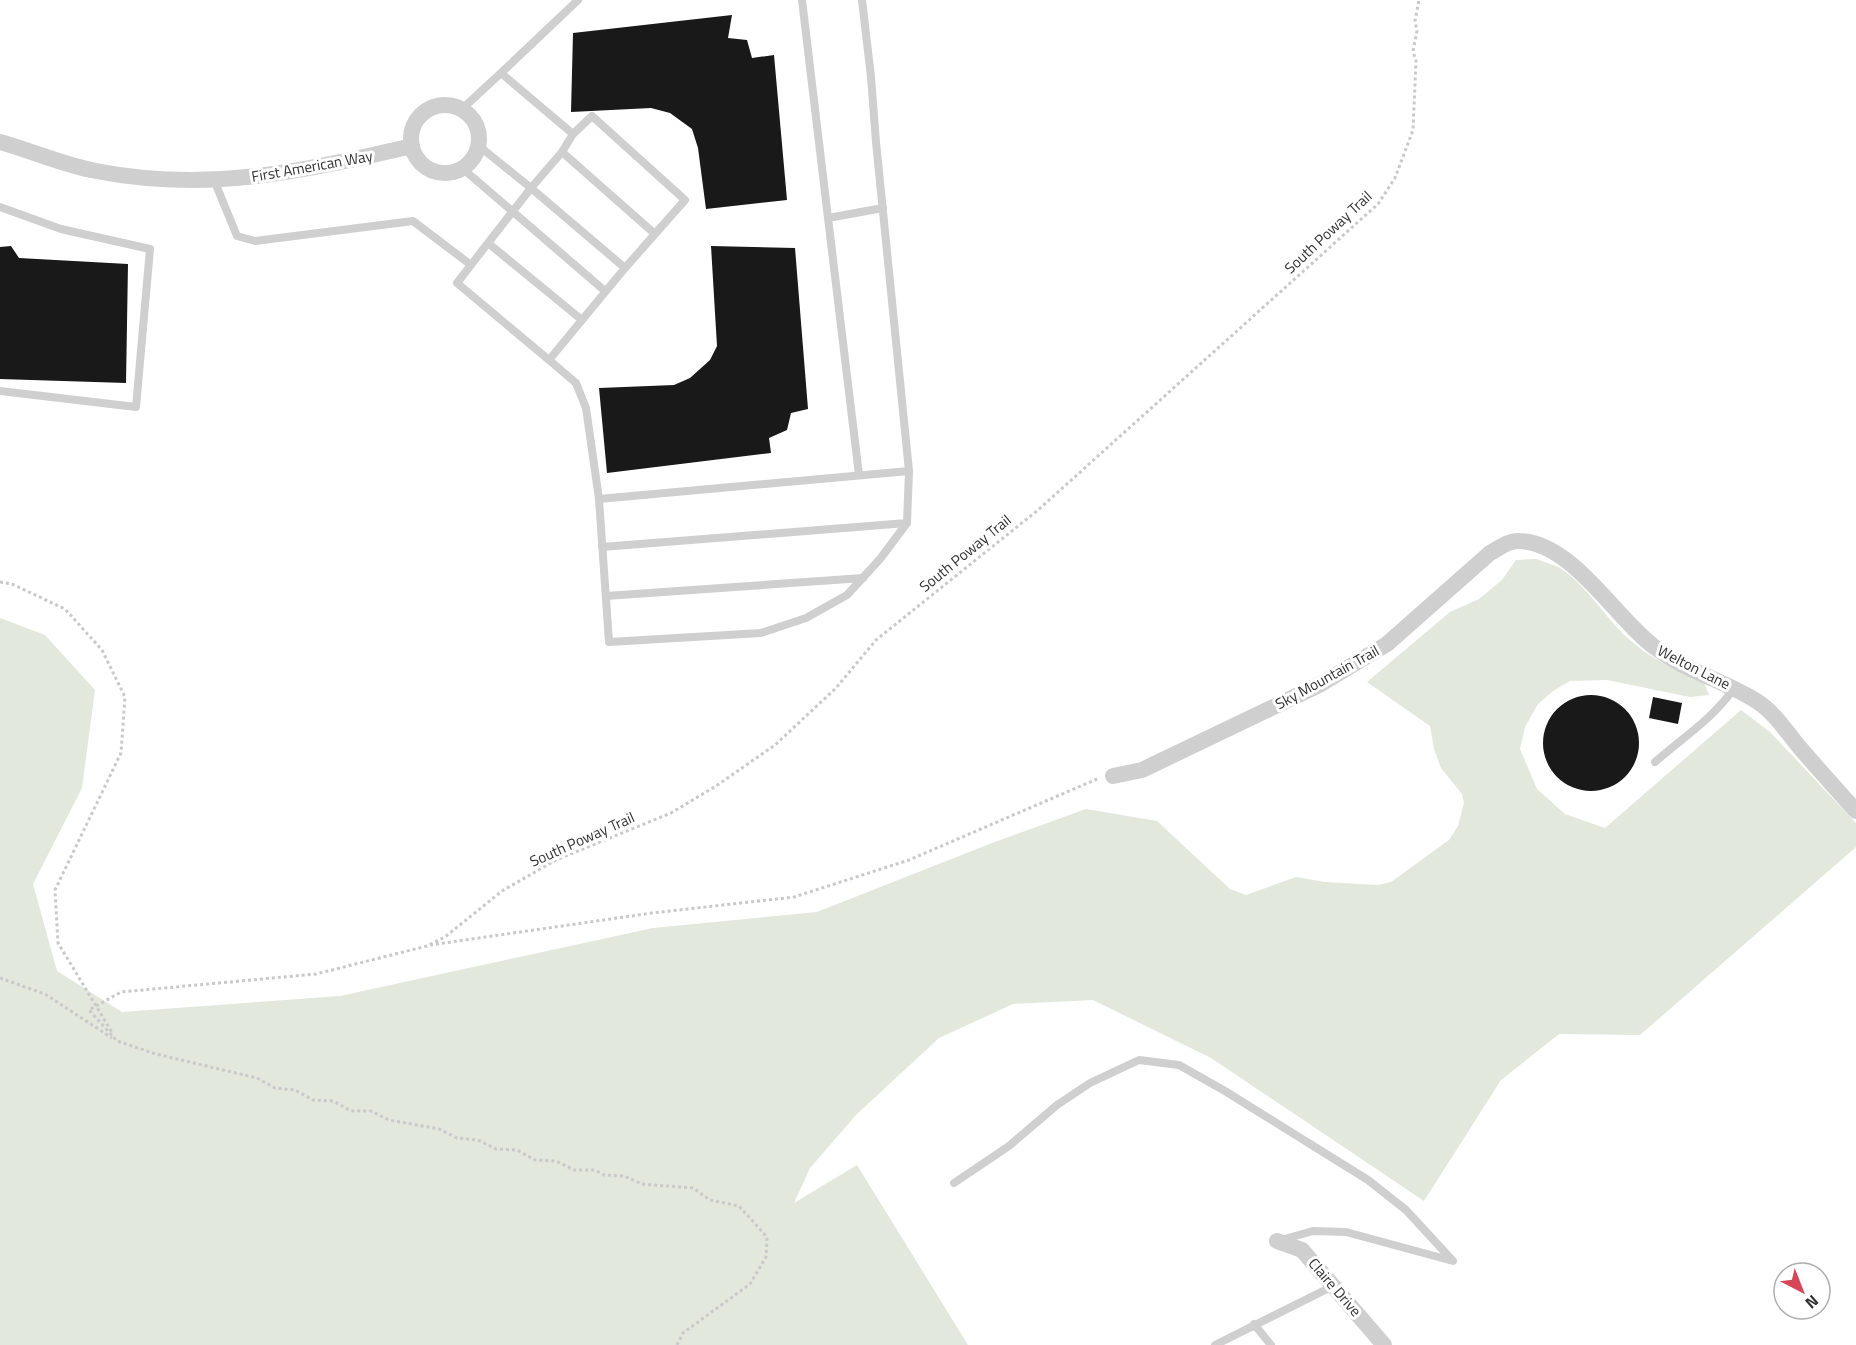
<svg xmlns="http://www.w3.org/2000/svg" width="1856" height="1345" viewBox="0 0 1856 1345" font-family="'Titillium Web',sans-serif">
  <rect width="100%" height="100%" fill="#fff"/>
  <path fill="#e2e8dc" d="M1537 559C1546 563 1556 565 1563 570 1590 589 1606 620 1631 641 1655 661 1675 670 1704 682L1709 695 1690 697 1607 680 1570 681 1553 691 1538 704 1525 727 1520 749 1537 789 1565 814 1605 828 1741 710 1770 732 1856 823V847L1640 1035 1559 1034 1501 1080 1424 1201 1211 1058 1093 1000 1013 1004 939 1038 856 1115 810 1168 794 1203 857 1165 968 1345H0V618L45 635 95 690 82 788 33 884 57 971 122 1012 340 996 653 928 817 912 992 843 1086 809 1157 821 1230 889 1246 895 1296 877 1325 882 1378 885 1391 882 1449 840 1458 826 1464 803 1462 794 1441 768 1434 749 1430 726 1367 682 1450 612 1479 599 1502 580 1516 560Z"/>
  <path fill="#191919" d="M732 15 728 38 747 40 752 58 774 55 787 200 706 209 698 148 692 129 670 113 651 108 571 112 573 33Z
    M11 246 19 258 128 264 126 383 0 379V247Z
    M711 246 795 248 808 409 791 413 787 430 769 438 771 453 607 473 599 388 674 385 690 378 710 360 717 346Z
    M1543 743a48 48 0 1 1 96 0a48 48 0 1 1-96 0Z
    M1653 697 1682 703 1678 724 1649 718Z"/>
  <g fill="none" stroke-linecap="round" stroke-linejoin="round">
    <path stroke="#c9c9c9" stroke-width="3" stroke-dasharray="3 3" stroke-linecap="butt" d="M0 582 12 584 65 609 102 650 125 697 121 753 55 890 58 943 113 1034
      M430 945 652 913 794 897 909 860 1097 779
      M0 978 45 994 112 1038
      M677 1345 683 1333 750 1284 766 1257 767 1237 739 1206 710 1200 693 1188 642 1184 624 1176 604 1175 595 1170H574L556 1161 535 1160 517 1150 496 1149 478 1140 457 1138 439 1129 389 1120 371 1111H351L333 1101 313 1100 295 1090 275 1088 257 1078 156 1054 117 1041 89 1010 121 992 316 974 427 946 445 937 502 891 556 860 671 813 716 786 775 745 836 688 876 640 1038 510 1378 204 1395 178 1413 130 1416 61 1413 51 1417 31 1415 21 1419 0"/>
    <path stroke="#cfcfcf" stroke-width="8" d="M802 0 828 218 883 208
      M862 0 871 77 876 142 909 471
      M501 73 578 0
      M462 109 501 73 573 134 592 116 685 200 655 234 562 152 573 134
      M479 146 531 188 488 243 582 320
      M562 152 531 188 625 268 655 234
      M462 168 605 291
      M214 180 237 236 255 241 413 221 471 265
      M0 207 61 229 150 249 136 407 0 391
      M828 218 859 475
      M488 243 457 283 549 360 625 268
      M549 360 576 383 586 408 599 499 909 471 907 523 880 559 847 595 806 618 761 633 609 642 599 499
      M602 547 907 523
      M606 596 863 578
      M1655 762C1682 738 1714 718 1734 688
      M954 1183 1009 1146 1057 1105 1090 1083 1139 1060 1179 1065 1225 1091 1368 1180 1406 1210 1453 1261 1346 1232 1313 1231 1281 1240
      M1254 1324 1271 1345
      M1215 1345 1333 1286"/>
    <path stroke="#cfcfcf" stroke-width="16" d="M411 139a34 34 0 1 1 68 0a34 34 0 1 1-68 0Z
      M0 142C32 151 64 165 96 171 209 193 303 171 412 146
      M1113 776 1142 770 1321 684 1387 644 1490 553C1499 548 1509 540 1519 541 1573 542 1616 620 1657 649 1687 672 1726 681 1758 702 1775 713 1788 734 1801 749 1819 770 1838 791 1856 811
      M1277 1241 1302 1250 1384 1345"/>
  </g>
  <g text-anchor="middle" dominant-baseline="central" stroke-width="6" stroke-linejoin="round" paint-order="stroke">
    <g font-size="15" fill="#323232" stroke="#fff">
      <text transform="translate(312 166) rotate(-10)">First American Way</text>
      <text transform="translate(1328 232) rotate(-43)">South Poway Trail</text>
      <text transform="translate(965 553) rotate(-39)">South Poway Trail</text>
      <text transform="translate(1694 667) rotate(27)">Welton Lane</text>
      <text transform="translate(1327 677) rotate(-29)">Sky Mountain Trail</text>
      <text transform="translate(582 839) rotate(-24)">South Poway Trail</text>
      <text transform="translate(1335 1287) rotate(49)">Claire Drive</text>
    </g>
  </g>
  <g transform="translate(1802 1291) rotate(138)"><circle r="28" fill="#ffffff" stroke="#adadad" stroke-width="1.5"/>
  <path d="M0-4.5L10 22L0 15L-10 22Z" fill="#d74656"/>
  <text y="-9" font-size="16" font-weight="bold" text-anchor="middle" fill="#323232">N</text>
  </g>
</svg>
